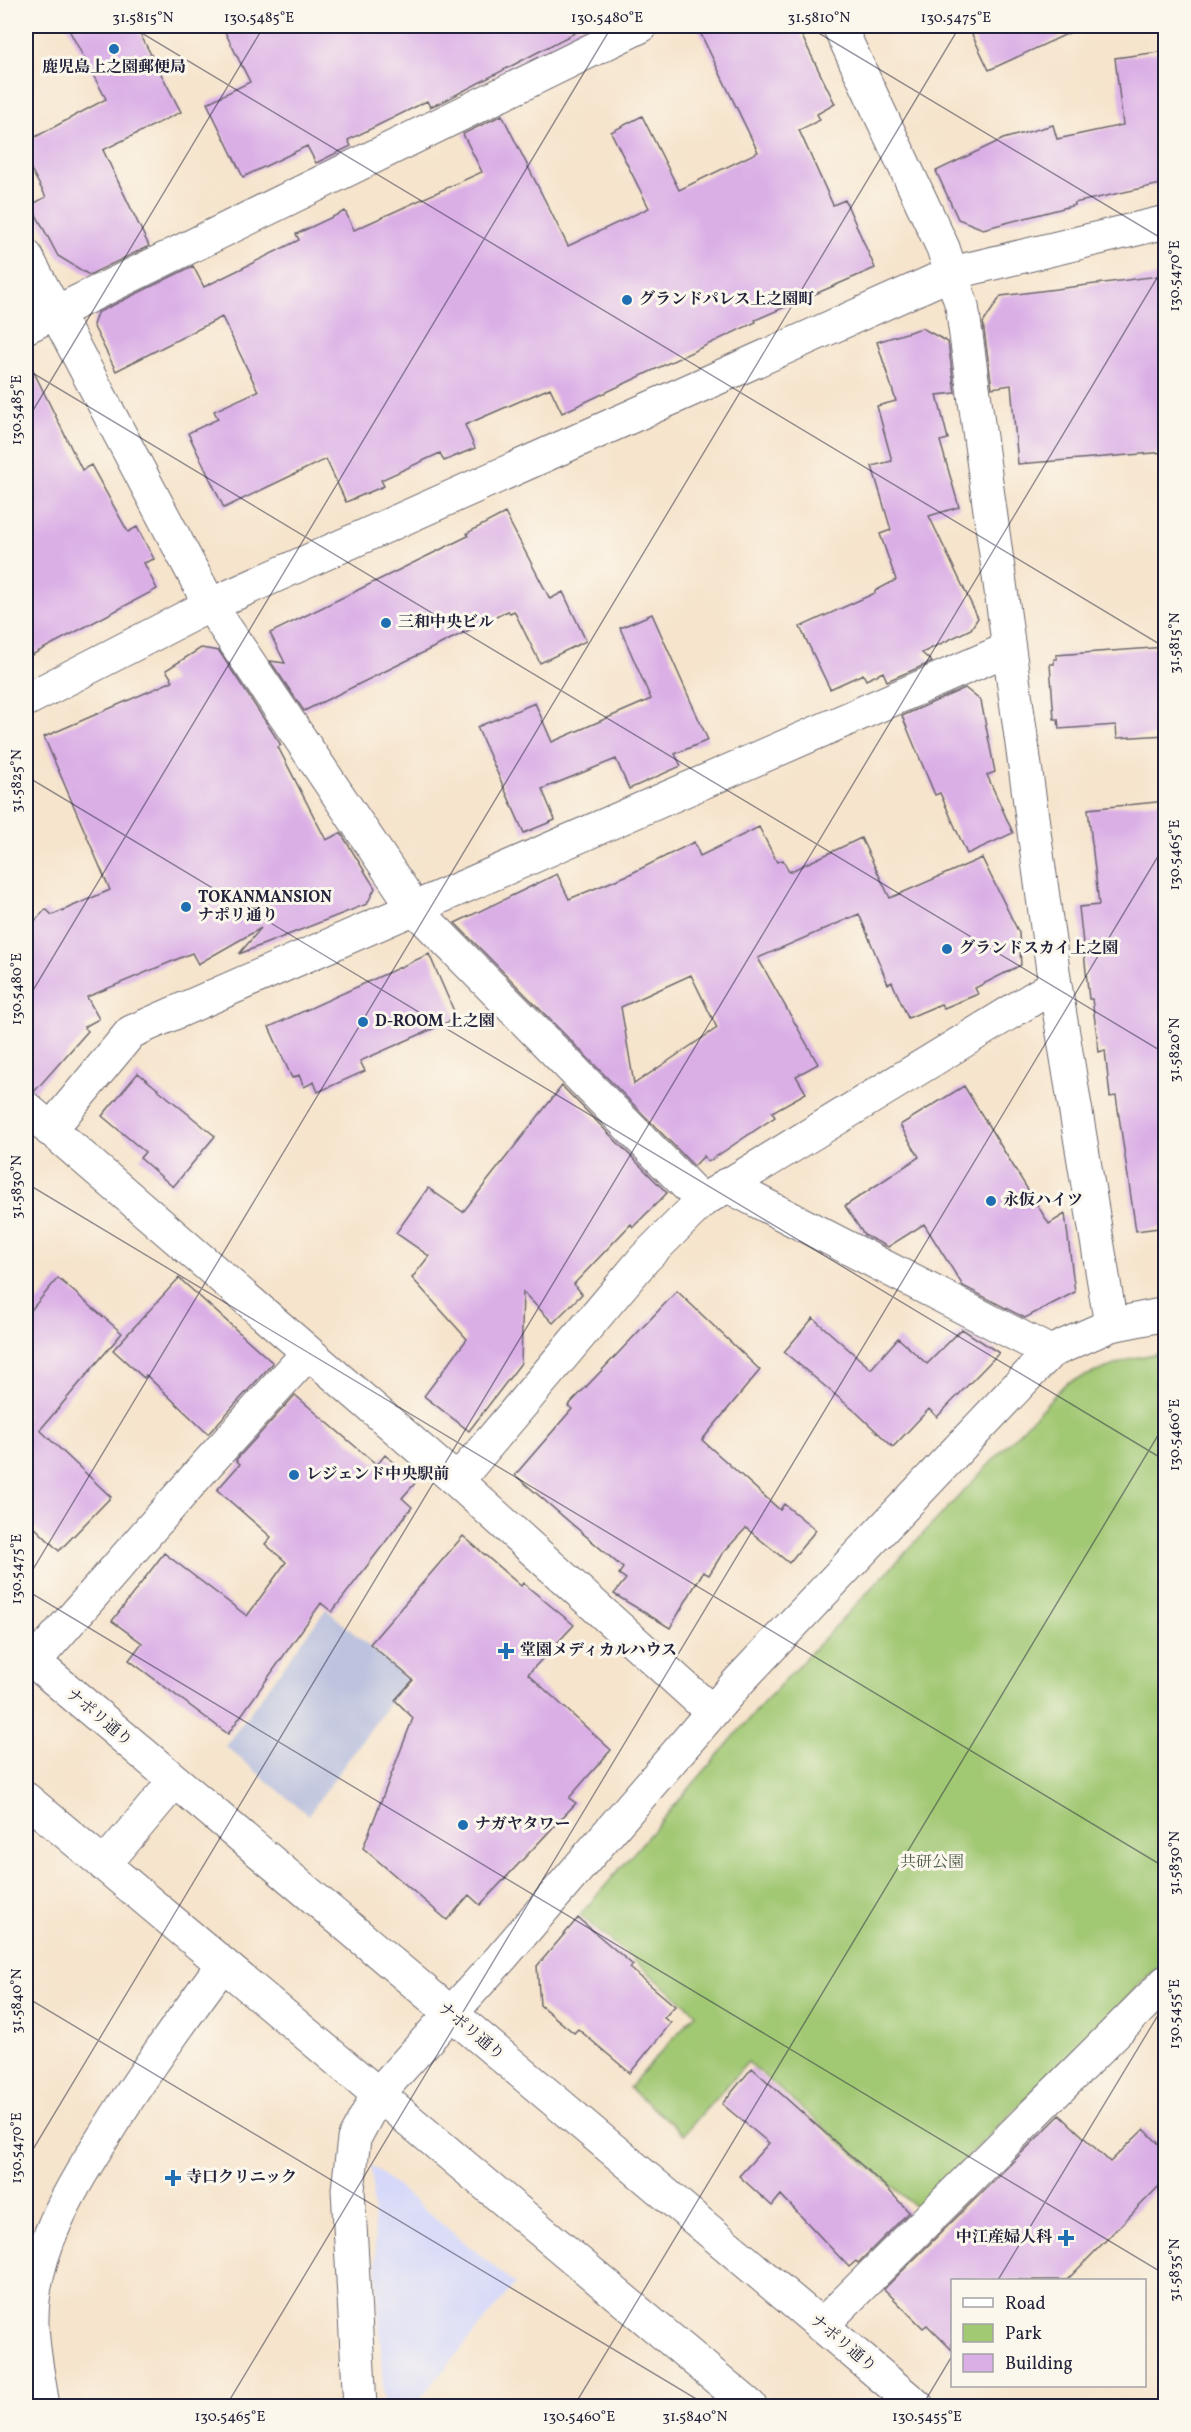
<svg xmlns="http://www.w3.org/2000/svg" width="1191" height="2432" viewBox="0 0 1191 2432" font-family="Vollkorn,'Noto Serif JP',serif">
  <rect width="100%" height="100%" fill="#fbf7ec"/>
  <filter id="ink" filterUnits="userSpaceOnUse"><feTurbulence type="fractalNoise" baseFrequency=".0167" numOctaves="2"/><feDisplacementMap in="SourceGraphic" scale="12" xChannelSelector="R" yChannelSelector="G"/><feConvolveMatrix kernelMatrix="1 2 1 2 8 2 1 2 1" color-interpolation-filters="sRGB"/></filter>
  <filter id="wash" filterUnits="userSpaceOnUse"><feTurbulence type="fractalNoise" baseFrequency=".008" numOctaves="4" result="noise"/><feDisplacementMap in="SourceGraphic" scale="24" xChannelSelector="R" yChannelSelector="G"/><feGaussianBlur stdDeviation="1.35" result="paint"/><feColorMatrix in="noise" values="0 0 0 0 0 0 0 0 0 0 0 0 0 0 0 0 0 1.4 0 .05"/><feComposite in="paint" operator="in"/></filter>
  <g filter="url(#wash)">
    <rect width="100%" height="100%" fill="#f6e4cc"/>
    <path fill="#d5d8f9" d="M371 2165 515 2284 414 2406H384Z"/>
    <path fill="#bdc3de" d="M326 1609 407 1679 308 1815 225 1746Z"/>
    <path fill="#a1c873" stroke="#627557" stroke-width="1.5" d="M1165 1352V1959L917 2208 748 2062 684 2134 629 2088 696 2013 580 1915 762 1704 1066 1383 1134 1358Z"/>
    <g id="blocks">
      <path fill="#daafe6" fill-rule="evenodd" d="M67 26H136L181 112 103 150 149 246 89 275 58 256 31 205 46 197 26 160V142L106 99Z
        M222 26H588L446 100 430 107 427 101 348 140 351 146 316 163 307 146 243 177 207 103 250 82Z
        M697 26H797L835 104 817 114 820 120 799 130 833 205 845 200 875 268 755 320 756 322 562 413 550 388 465 425 475 448 444 461 440 453 381 480 384 486 346 502 326 459 224 508 188 433 218 419 214 411 258 391 222 317 116 371 93 325 97 313 193 266 204 287 299 240 296 234 345 211 354 230 482 172 463 134 502 115 568 246 649 208 611 132 642 116 679 190 758 152Z
        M968 26H1084L989 70Z
        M1166 51V183L1074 203 1075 205 983 229 958 219 936 171 1003 139 1053 125 1057 139 1123 125 1115 58Z
        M1166 275V452L1018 464 1011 385 992 388 983 323 1001 296Z
        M922 328 948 342 955 393 937 395 948 439 940 441 959 507 929 516 978 618 971 629 922 653 932 662 887 681 883 672 866 680 863 674 830 689 800 627 875 593V591L896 580 880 534 891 530 872 466 892 461 877 406 896 401 877 342Z
        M26 356 82 470 91 465 128 532 137 527 154 559 144 563 157 589 26 658Z
        M505 513 550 599 563 592 586 641 540 663 514 611 510 613 508 611 304 711 270 661 285 663 270 633 468 536 467 533Z
        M652 614 708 740 675 754 681 766 629 789 616 759 542 789 555 820 524 833 477 727 535 703 552 742 651 699 620 628Z
        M1166 647V735L1117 738 1116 725 1059 729 1058 719H1054L1050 664H1054V659H1057L1056 655Z
        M201 648 219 651 281 745 278 747 326 840 341 833 375 888 367 904 239 954 261 928 198 964 192 953 87 997 99 1019 84 1027 88 1031 34 1092 26 1090V930L46 909 52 915 110 890 44 737 173 681 166 670Z
        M965 688 981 701 995 772 987 775 1013 833 967 854 940 793 935 795 902 716Z
        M1166 801V1227L1136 1231 1116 1096 1110 1097 1105 1050 1099 1052 1092 999H1089L1079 907 1099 905 1088 809Z
        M759 827 777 862 783 860 789 872 861 838 890 898 982 858 1019 933 1021 965 975 988 978 994 944 1008 941 1004 908 1018 892 982 888 984 859 914 758 958 818 1064 796 1076 806 1093 772 1112 775 1117 708 1162 704 1156 694 1166 455 923 557 874 569 899 628 875 694 842 700 856ZM691 975 717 1028 634 1084 621 1007Z
        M429 954 457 1018 360 1061 365 1071 318 1092 314 1082 304 1087 299 1075 292 1078 269 1027Z
        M138 1073 215 1136 173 1187 140 1158 145 1152 102 1116Z
        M562 1086 667 1193 633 1227 631 1224 574 1284 582 1294 553 1323 523 1292 521 1363 469 1431 424 1396 467 1339 412 1278 429 1256 396 1233 428 1188 463 1212Z
        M964 1086 1049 1224 1065 1214 1075 1292 1025 1318 963 1286 924 1224 888 1247 864 1235 845 1206 919 1157 900 1125Z
        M58 1278 122 1333 40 1430 111 1497 59 1551 26 1519V1316Z
        M179 1278 273 1363 208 1434 146 1375 144 1378 113 1350Z
        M677 1291 760 1370 702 1440 780 1510 784 1504 816 1530 789 1563 746 1528 722 1554 709 1575 703 1572 670 1628 614 1594 626 1579 619 1574 623 1568 515 1475 572 1409 568 1406Z
        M813 1318 871 1369 898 1338 927 1364 962 1329 999 1353 937 1417 929 1409 893 1447 857 1413 784 1352Z
        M295 1395 377 1465 385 1455 416 1482 402 1498 412 1507 332 1612 321 1603 228 1734 129 1660 142 1643 112 1621 164 1553 247 1616 286 1562 265 1544 271 1537 217 1490 240 1464 236 1460Z
        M463 1536 521 1586 523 1583 574 1625 528 1674 611 1750 569 1798 576 1803 480 1905 469 1895 447 1920 363 1848 413 1718 395 1700 413 1680 370 1644Z
        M578 1918 633 1965 630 1968 675 2006 664 2018 671 2023 630 2073 578 2029 574 2033 540 2005 537 1966Z
        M752 2068 885 2186 909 2212 858 2263 856 2261 849 2267 781 2195 772 2206 739 2176 769 2143 722 2104Z
        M1060 2115 1110 2162 1144 2129 1166 2151V2179L1067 2280H952V2350L927 2325 923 2328 884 2289Z"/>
    </g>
  </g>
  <g filter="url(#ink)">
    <use href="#blocks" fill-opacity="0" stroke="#6c666e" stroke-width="1.5"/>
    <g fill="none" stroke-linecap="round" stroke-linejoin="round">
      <defs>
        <path id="minor" d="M839 26 943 248 962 306 1055 985 1111 1325
          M26 256 210 605 415 909 702 1201
          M26 327 641 26
          M26 700 210 605 952 273 1166 222
          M26 1108 457 1481 712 1712
          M50 1130 131 1032 1008 649
          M726 1185 1050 1352
          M457 1481 644 1259 702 1201 1055 985
          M26 1655 917 2406
          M34 1662 208 1463 308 1353
          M26 1799 750 2406
          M104 1865 174 1782
          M821 2326 1166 1982
          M43 2406C39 2380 33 2352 32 2325 30 2248 77 2179 116 2117 150 2064 186 2014 223 1964
          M360 2406 348 2189 354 2139 378 2094 501 1958 738 1682 1050 1352 1111 1325 1166 1314"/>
      </defs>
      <use href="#minor" stroke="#6c666e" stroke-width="35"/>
      <use href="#minor" stroke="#fff" stroke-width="33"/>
    </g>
  </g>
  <path fill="none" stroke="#22223b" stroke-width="1.5" stroke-opacity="0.45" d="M130 26 1166 648M807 26 1166 241M26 369 1166 1054M26 422 264 26M26 776 1166 1461M26 1002 612 26M26 1183 1166 1868M26 1581 960 26M26 1590 1166 2275M26 1997 708 2406M26 2161 1166 263M998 2280 1166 2002M26 2403 31 2406M226 2406 1166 843M574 2406 1166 1422M922 2406 952 2356"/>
  <g fill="#1f6fb2" stroke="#fbf7ec" stroke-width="2">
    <circle cx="114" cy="49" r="6"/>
    <circle cx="627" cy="300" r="6"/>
    <circle cx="386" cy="623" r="6"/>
    <circle cx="186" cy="907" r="6"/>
    <circle cx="947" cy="949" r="6"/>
    <circle cx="363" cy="1022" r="6"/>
    <circle cx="991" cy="1201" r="6"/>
    <circle cx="294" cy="1475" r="6"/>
    <path d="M503 1642h6v6h6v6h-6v6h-6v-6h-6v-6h6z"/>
    <circle cx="463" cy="1825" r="6"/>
    <path d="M170 2169h6v6h6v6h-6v6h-6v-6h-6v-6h6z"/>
    <path d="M1063 2229h6v6h6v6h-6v6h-6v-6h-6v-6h6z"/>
  </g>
  <g text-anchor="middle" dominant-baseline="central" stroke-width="6" stroke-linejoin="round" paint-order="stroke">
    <g font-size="16" font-weight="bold" fill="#22223b" stroke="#fbf7ec" text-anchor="start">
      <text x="114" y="68" text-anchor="middle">鹿児島上之園郵便局</text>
      <text x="639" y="300">グランドパレス上之園町</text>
      <text x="398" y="623">三和中央ビル</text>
      <text x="198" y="898">TOKANMANSION<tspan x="198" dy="18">ナポリ通り</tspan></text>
      <text x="959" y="949">グランドスカイ上之園</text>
      <text x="375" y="1022">D-ROOM 上之園</text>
      <text x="1003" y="1201">永仮ハイツ</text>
      <text x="306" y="1475">レジェンド中央駅前</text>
      <text x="520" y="1651">堂園メディカルハウス</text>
      <text x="475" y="1825">ナガヤタワー</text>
      <text x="186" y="2178">寺口クリニック</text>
      <text x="1052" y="2238" text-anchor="end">中江産婦人科</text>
    </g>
    <g font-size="16" fill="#22223b" stroke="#fbf7ec">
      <text transform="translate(99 1718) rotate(40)">ナポリ通り</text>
      <text transform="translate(471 2032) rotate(40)">ナポリ通り</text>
      <text transform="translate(843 2344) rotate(40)">ナポリ通り</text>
    </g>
    <g font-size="16" fill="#4e5c4f" stroke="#fbf7ec">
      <text x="932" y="1863">共研公園</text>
    </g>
  </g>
  <rect width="1191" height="2432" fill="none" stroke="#fbf7ec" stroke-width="66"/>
  <rect x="951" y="2279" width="195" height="108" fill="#fbf7ec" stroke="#a4a2a5" stroke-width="1.5"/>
  <rect x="963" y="2298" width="30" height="9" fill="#ffffff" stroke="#a4a2a5" stroke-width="1.5"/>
  <text x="1005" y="2309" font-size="18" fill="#22223b">Road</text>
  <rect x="963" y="2324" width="30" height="18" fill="#a1c873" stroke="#a4a2a5" stroke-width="1.5"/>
  <text x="1005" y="2339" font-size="18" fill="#22223b">Park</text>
  <rect x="963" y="2354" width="30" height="18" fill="#daafe6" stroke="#a4a2a5" stroke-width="1.5"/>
  <text x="1005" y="2369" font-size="18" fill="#22223b">Building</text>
  <rect x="33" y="33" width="1125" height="2366" fill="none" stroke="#22223b" stroke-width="2"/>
  <g font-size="15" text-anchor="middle" fill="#22223b">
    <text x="143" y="22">31.5815°N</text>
    <text x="259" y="22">130.5485°E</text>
    <text x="607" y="22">130.5480°E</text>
    <text x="819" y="22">31.5810°N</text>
    <text x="956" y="22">130.5475°E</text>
    <text transform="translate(1174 276) rotate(-90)" y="5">130.5470°E</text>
    <text transform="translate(16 410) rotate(-90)" y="5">130.5485°E</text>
    <text transform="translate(1174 643) rotate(-90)" y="5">31.5815°N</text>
    <text transform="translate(16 781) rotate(-90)" y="5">31.5825°N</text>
    <text transform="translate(1174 855) rotate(-90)" y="5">130.5465°E</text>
    <text transform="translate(16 989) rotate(-90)" y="5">130.5480°E</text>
    <text transform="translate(1174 1050) rotate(-90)" y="5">31.5820°N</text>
    <text transform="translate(16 1187) rotate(-90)" y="5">31.5830°N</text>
    <text transform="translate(1174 1435) rotate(-90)" y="5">130.5460°E</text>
    <text transform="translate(16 1569) rotate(-90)" y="5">130.5475°E</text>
    <text transform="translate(1174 1863) rotate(-90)" y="5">31.5830°N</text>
    <text transform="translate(16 2001) rotate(-90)" y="5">31.5840°N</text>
    <text transform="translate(1174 2014) rotate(-90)" y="5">130.5455°E</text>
    <text transform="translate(16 2148) rotate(-90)" y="5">130.5470°E</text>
    <text transform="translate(1174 2270) rotate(-90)" y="5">31.5835°N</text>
    <text x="230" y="2421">130.5465°E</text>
    <text x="579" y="2421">130.5460°E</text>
    <text x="695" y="2421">31.5840°N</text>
    <text x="927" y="2421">130.5455°E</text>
  </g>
</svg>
